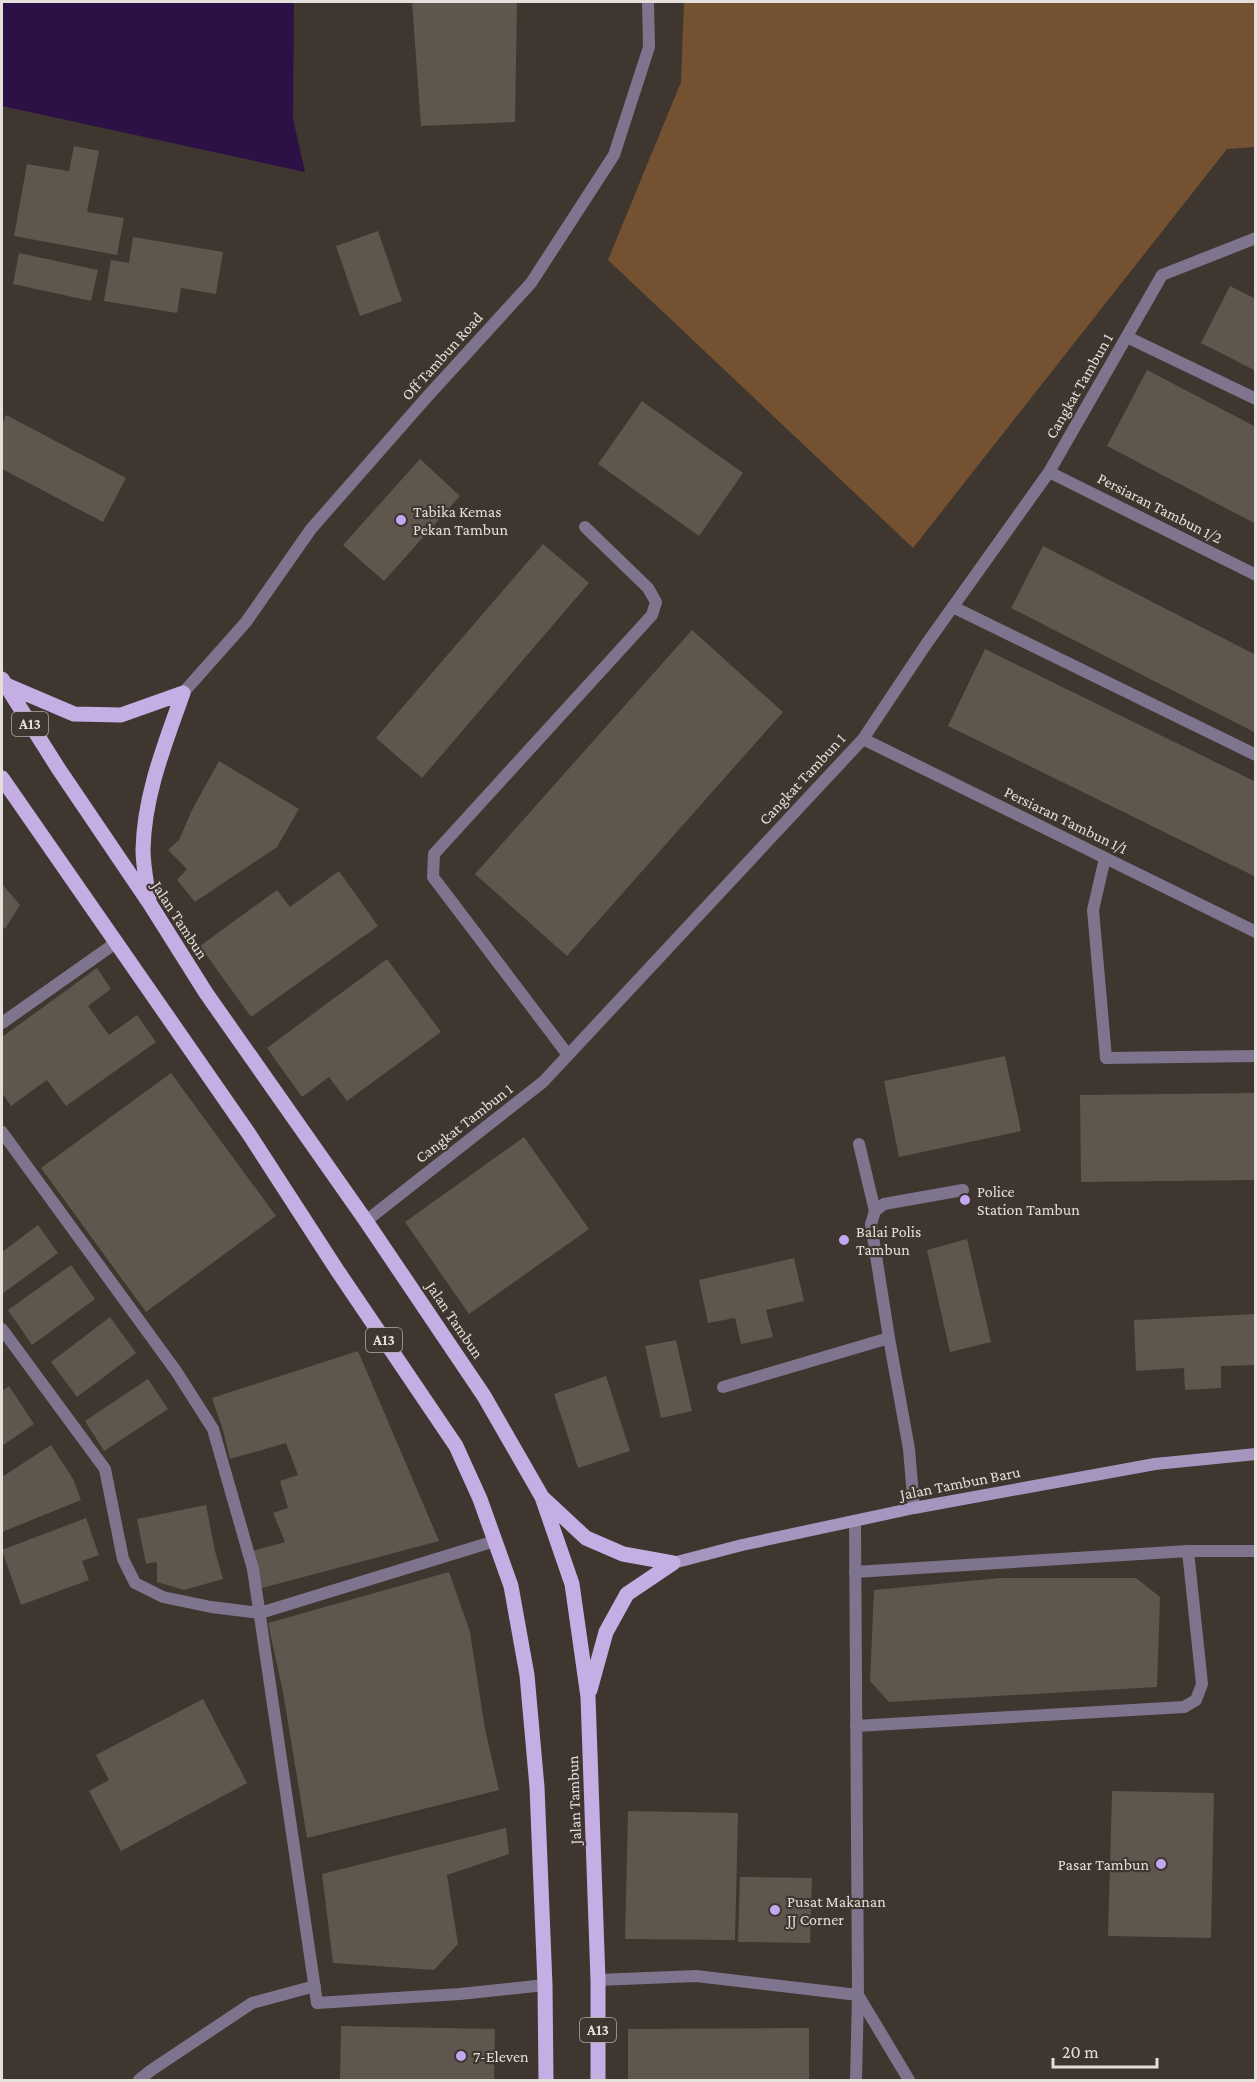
<svg xmlns="http://www.w3.org/2000/svg" width="1257" height="2082" viewBox="0 0 1257 2082" font-family="'Crimson Pro',serif">
  <rect width="100%" height="100%" fill="#3e362f"/>
  <path fill="#745231" d="M684 2H1255V147L1227 149 913 548 608 260 681 82Z"/>
  <path fill="#2b1145" d="M2 2H294L293 119 305 172 2 106Z"/>
  <path fill="#5f564e" d="M412 2H517L515 122 421 126Z
    M74 146 99 151 87 212 124 218 117 255 14 236 27 164 69 171Z
    M378 231 402 301 360 316 336 246Z
    M133 237 223 252 216 294 181 288 177 313 104 301 111 260 129 263Z
    M19 253 98 270 91 301 13 284Z
    M1230 286 1256 299V371L1201 343Z
    M1147 370 1256 427V524L1107 446Z
    M642 401 743 473 699 536 598 464Z
    M6 415 126 478 103 522 2 469V424Z
    M420 459 460 496 384 581 343 545Z
    M543 544 589 583 422 778 376 738Z
    M1043 546 1256 655V733L1011 608Z
    M692 630 783 712 567 956 475 874Z
    M985 649 1256 782V877L948 726Z
    M219 761 299 809 277 847 195 902 177 880 187 869 168 850 179 840 192 810Z
    M339 871 378 926 251 1017 200 946 277 890 290 907Z
    M2 884 20 905 5 929 2 927Z
    M387 959 441 1032 347 1101 329 1077 302 1097 267 1048Z
    M97 968 111 989 88 1006 109 1035 137 1015 156 1042 66 1106 47 1080 11 1106 2 1093V1037Z
    M1005 1056 1021 1131 899 1157 884 1081Z
    M171 1073 276 1216 146 1312 41 1168Z
    M1256 1093V1180L1081 1182 1080 1095Z
    M524 1137 589 1229 469 1314 405 1222Z
    M38 1225 58 1253 2 1294V1252Z
    M967 1239 991 1342 950 1352 927 1250Z
    M794 1258 804 1301 766 1310 773 1337 741 1344 735 1318 708 1323 699 1280Z
    M71 1265 95 1299 32 1345 8 1310Z
    M1256 1314V1365L1221 1366V1388L1185 1390 1184 1368 1136 1371 1134 1320Z
    M110 1317 136 1353 77 1397 51 1362Z
    M676 1340 692 1411 661 1418 645 1346Z
    M358 1351 439 1541 262 1588 252 1551 285 1542 273 1513 288 1508 280 1481 298 1475 286 1443 230 1459 223 1430 212 1398Z
    M606 1376 630 1451 578 1468 554 1394Z
    M148 1379 168 1409 104 1451 85 1421Z
    M9 1386 34 1424 2 1446V1391Z
    M51 1445 73 1479 81 1500 2 1532V1477Z
    M206 1505 215 1551 223 1579 184 1590 157 1582V1562L146 1564 137 1519Z
    M86 1518 99 1555 82 1561 89 1580 21 1605 2 1550Z
    M449 1572 470 1632 485 1729 499 1790 307 1838 283 1692 268 1623Z
    M1000 1578H1136L1160 1597 1157 1687 889 1702 870 1681 874 1590Z
    M203 1699 247 1783 121 1851 89 1791 109 1780 96 1755Z
    M1112 1791 1214 1793 1211 1938 1108 1936Z
    M628 1811 738 1813 735 1940 625 1939Z
    M506 1828 509 1854 447 1875 458 1944 434 1970 333 1963 322 1874Z
    M740 1877 812 1878 810 1943 738 1942Z
    M341 2026 495 2029 494 2080H340Z
    M809 2028V2080H628V2029Z"/>
  <g fill="none" stroke-linecap="round" stroke-linejoin="round">
    <path stroke="#7e748e" stroke-width="12" d="M1127 337 1256 399
      M953 607 1256 755
      M859 1144 875 1211
      M723 1387 889 1338
      M914 1508 909 1449 889 1338 871 1224 875 1211 884 1204 963 1190
      M1188 1551H1256
      M855 1572 1188 1551 1202 1684 1196 1700 1184 1707 856 1726"/>
    <path stroke="#7e748e" stroke-width="12" d="M1049 472 1256 575
      M183 693 246 622 311 529 426 398 531 283 614 155 649 47 648 2
      M863 739 1256 932
      M1105 858 1093 910 1106 1058 1256 1056
      M2 1023 117 942
      M568 1055 433 877 434 854 652 615 656 602 648 588 585 527
      M2 1132 176 1371 213 1429 253 1569 317 2003 460 1994 545 1985
      M366 1221 543 1082 863 739 927 643 1049 472 1162 275 1256 238
      M2 1329 105 1469 123 1559 135 1583 163 1597 211 1607 260 1613 495 1541
      M855 1521 858 1995 856 2080
      M598 1980 696 1976 858 1995 909 2080
      M139 2080 150 2071 252 2003 315 1986"/>
    <path stroke="#a695bf" stroke-width="12" d="M673 1563 742 1545 914 1508 1155 1464 1256 1454"/>
    <path stroke="#c4aee4" stroke-width="15" d="M2 679 58 768 150 904 206 993 366 1221 484 1396 542 1497 572 1584 588 1697 598 1980V2080
      M6 685 74 714 121 715 183 693
      M2 778 249 1134 337 1270 456 1446 480 1499 511 1586 527 1675 537 1787 545 1985 546 2080
      M149 900C147 884 143 866 143 850 144 795 165 744 183 693
      M543 1498 586 1538 623 1554 673 1563
      M590 1690 606 1632 627 1594 673 1563"/>
  </g>
  <g fill="#c5a6f0" stroke="#3e362f" stroke-width="2">
    <circle cx="401" cy="520" r="6"/>
    <circle cx="965" cy="1200" r="6"/>
    <circle cx="844" cy="1240" r="6"/>
    <circle cx="1161" cy="1864" r="6"/>
    <circle cx="775" cy="1910" r="6"/>
    <circle cx="461" cy="2056" r="6"/>
  </g>
  <g text-anchor="middle" dominant-baseline="central" stroke-width="4.5" stroke-linejoin="round" paint-order="stroke">
    <g fill="#3e362f" stroke="#b2aca7" stroke-width="1.5">
      <rect x="12" y="712" width="36" height="24" rx="4.5"/>
      <rect x="366" y="1328" width="36" height="24" rx="4.5"/>
      <rect x="580" y="2018" width="36" height="24" rx="4.5"/>
    </g>
    <g font-size="15" font-weight="bold" fill="#e4dfdb">
      <text x="30" y="724">A13</text>
      <text x="384" y="1340">A13</text>
      <text x="598" y="2030">A13</text>
    </g>
    <g font-size="16" fill="#e4dfdb" stroke="#3e362f">
      <text transform="translate(442 356) rotate(-48)">Off Tambun Road</text>
      <text transform="translate(1079 386) rotate(-60)">Cangkat Tambun 1</text>
      <text transform="translate(1160 508) rotate(27)">Persiaran Tambun 1/2</text>
      <text transform="translate(802 779) rotate(-47)">Cangkat Tambun 1</text>
      <text transform="translate(1066 820) rotate(26)">Persiaran Tambun 1/1</text>
      <text transform="translate(180 920) rotate(57)">Jalan Tambun</text>
      <text transform="translate(464 1123) rotate(-38)">Cangkat Tambun 1</text>
      <text transform="translate(455 1320) rotate(56)">Jalan Tambun</text>
      <text transform="translate(960 1483) rotate(-11)">Jalan Tambun Baru</text>
      <text transform="translate(574 1800) rotate(-92)">Jalan Tambun</text>
    </g>
    <g font-size="16" fill="#e4dfdb" stroke="#3e362f" text-anchor="start">
      <text x="413" y="511">Tabika Kemas<tspan x="413" dy="18">Pekan Tambun</tspan></text>
      <text x="977" y="1191">Police<tspan x="977" dy="18">Station Tambun</tspan></text>
      <text x="856" y="1231">Balai Polis<tspan x="856" dy="18">Tambun</tspan></text>
      <text x="1149" y="1864" text-anchor="end">Pasar Tambun</text>
      <text x="787" y="1901">Pusat Makanan<tspan x="787" dy="18">JJ Corner</tspan></text>
      <text x="473" y="2056">7-Eleven</text>
    </g>
  </g>
  <rect width="1257" height="2082" fill="none" stroke="#e4dfdb" stroke-width="6"/>
  <path d="M1053 2058v9h104v-9" fill="none" stroke="#e4dfdb" stroke-width="3"/>
  <text x="1062" y="2058" font-size="18" fill="#e4dfdb" stroke="#3e362f" stroke-width="4.5" paint-order="stroke">20 m</text>
</svg>
